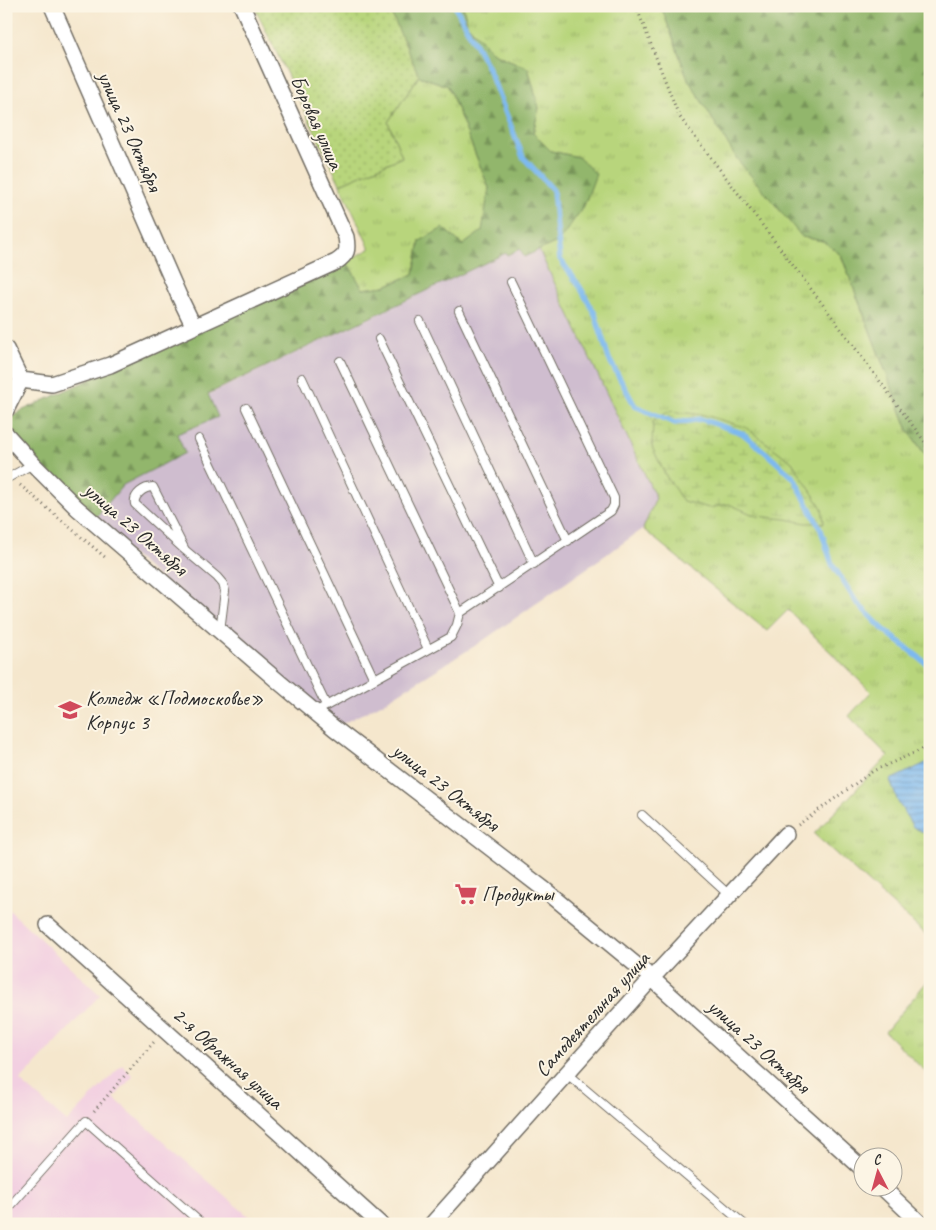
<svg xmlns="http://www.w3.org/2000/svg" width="936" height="1230" viewBox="0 0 936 1230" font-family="Caveat,sans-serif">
  <defs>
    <pattern id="grass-tufts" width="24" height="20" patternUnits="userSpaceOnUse" patternTransform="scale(1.25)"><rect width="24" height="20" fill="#b8d57c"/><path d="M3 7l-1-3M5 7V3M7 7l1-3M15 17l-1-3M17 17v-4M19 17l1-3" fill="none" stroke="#9eb76b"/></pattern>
    <pattern id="forest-firs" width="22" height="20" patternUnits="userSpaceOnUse" patternTransform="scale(1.25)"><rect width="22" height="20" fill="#92b66c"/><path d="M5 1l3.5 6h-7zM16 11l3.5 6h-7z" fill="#779459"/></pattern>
    <pattern id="wetland-marsh" width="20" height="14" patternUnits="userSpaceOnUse" patternTransform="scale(1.25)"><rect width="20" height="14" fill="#b8d57c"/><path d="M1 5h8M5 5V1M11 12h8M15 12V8" fill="none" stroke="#9eb76b"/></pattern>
    <pattern id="garden-dots" width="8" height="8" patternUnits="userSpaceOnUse" patternTransform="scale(1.25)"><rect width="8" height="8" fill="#b8d57c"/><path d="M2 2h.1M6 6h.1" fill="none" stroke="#9eb76b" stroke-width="1.8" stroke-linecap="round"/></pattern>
    <pattern id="water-rules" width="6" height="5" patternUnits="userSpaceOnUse" patternTransform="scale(1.25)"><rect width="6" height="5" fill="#7db9ef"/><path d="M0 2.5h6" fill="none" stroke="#6797c2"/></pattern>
  </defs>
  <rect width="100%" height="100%" fill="#fcf5e5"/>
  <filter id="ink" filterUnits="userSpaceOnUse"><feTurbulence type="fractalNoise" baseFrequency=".02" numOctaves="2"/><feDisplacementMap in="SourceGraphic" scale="10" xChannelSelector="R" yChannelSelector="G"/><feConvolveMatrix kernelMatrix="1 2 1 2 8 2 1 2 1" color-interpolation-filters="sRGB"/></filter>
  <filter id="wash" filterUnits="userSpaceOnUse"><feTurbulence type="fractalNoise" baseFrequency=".0096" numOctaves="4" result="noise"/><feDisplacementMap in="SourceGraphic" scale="20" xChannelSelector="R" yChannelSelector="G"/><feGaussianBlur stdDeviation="1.12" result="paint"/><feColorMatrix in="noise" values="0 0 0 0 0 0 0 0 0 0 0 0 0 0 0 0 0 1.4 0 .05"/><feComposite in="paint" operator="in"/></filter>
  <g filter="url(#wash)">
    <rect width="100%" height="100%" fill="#f5e7cd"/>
    <path fill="#f2cfe1" d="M6 907 100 995 20 1081 67 1122 122 1065 133 1076 114 1098 257 1224H6Z"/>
    <path fill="#cfbdcf" d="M520 249 524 257 539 250 656 498 643 529 481 642 383 703 334 728 93 521 123 485 185 453 176 434 201 425 208 395 507 253 508 255Z"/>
    <path fill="url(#grass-tufts)" stroke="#728054" d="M463 6H661L688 79 802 237 823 241 841 255 908 430 930 462V938L814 834 888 756 849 716 871 692 788 610 767 631 643 529 656 498 539 250 559 241 578 157 551 151 533 133 539 108 528 68 493 53 467 24Z
      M419 76 448 86 489 188 483 231 463 245 420 241 414 274 385 286 363 289 346 261 370 249 340 184 402 157 388 122Z
      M930 978V1076L885 1032Z"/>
    <path fill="url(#forest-firs)" stroke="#5e704c" d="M388 6H463L467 24 493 53 528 68 539 108 533 133 551 151 578 157 596 174 584 206 559 241 524 257 520 249 507 255 506 253 208 394 218 417 177 434 185 453 123 485 93 521 6 434V421L21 411 346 261 363 289 385 286 414 274 420 241 443 228 463 245 482 231 489 188 448 86 419 76Z
      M661 6H930V462L908 430 841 255 823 241 802 237 737 159 688 79Z"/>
    <path fill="url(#wetland-marsh)" stroke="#728054" d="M669 411 704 415 745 427 792 462 822 508 824 523H806L786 519 756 516 729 504 709 508 683 501 666 476 652 447 653 422Z"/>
    <path fill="url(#garden-dots)" stroke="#728054" d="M254 6H388L419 76 388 122 402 157 340 184Z"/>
    <path fill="url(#water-rules)" stroke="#54728d" d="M930 761V836L913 827 898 802 890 780Z"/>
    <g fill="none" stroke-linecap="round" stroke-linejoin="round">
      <path stroke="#7db9ef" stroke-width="5.5" d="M455 6 488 68 523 157 553 190 560 259 580 287 595 314 609 359 635 406 675 423 701 419 742 433 765 452 794 478 821 530 832 564 857 603 883 629 926 663 930 668"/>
    </g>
  </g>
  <g filter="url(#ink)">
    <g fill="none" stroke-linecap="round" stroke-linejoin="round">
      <defs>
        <path id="service" d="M459 311 568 541
          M420 321 534 564
          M379 339 499 588
          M340 361 460 613
          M302 378 428 649
          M246 408 374 679
          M199 439 326 705
          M6 479 33 464
          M185 550 135 504C133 495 144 487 153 487L185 550 217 577 223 584 225 591 220 631
          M315 712 451 637 457 625 460 613 611 511 614 505V498L511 282
          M642 815 729 895
          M566 1073 744 1224
          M6 1211 86 1121 202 1224"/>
        <path id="minor" d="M52 6 179 296 194 327
          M6 349 21 380
          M6 410 21 380 52 384 110 365 336 262C348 254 348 250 346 237L242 6
          M6 434 33 464 77 508 279 682 334 728 545 890 647 974 864 1170
          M48 925 380 1224
          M883 1188 921 1224
          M432 1224 652 978 786 834"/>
      </defs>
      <use href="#service" stroke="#726d64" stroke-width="10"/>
      <use href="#minor" stroke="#726d64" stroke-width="18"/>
      <path stroke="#726d64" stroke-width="3" stroke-dasharray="1 4" stroke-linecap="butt" d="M636 6 679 116 824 306 930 449
        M20 485 106 558
        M798 825 873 771 930 746
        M94 1111 154 1042"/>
      <use href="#service" stroke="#fff" stroke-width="8"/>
      <use href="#minor" stroke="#fff" stroke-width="15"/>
    </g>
  </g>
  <defs>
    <symbol id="university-bare" viewBox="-9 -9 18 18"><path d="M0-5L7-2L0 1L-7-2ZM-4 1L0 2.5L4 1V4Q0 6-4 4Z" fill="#d1495b" stroke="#fcf5e5" stroke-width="2.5" paint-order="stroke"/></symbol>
    <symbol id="supermarket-bare" viewBox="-9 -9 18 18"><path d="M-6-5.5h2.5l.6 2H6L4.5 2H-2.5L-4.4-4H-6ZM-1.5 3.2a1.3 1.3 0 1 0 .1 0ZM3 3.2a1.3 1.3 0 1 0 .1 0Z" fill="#d1495b" stroke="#fcf5e5" stroke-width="2.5" paint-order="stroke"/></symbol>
  </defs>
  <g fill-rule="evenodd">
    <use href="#university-bare" x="54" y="694" width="32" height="32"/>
    <use href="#supermarket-bare" x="450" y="878" width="32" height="32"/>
  </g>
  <g text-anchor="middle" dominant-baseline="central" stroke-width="4" stroke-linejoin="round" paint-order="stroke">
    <g font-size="21" fill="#2b2b2b" stroke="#fcf5e5">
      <text transform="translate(317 122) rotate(66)">Боровая улица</text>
      <text transform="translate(130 131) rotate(66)">улица 23 Октября</text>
      <text transform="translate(136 529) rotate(41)">улица 23 Октября</text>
      <text transform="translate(446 787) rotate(38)">улица 23 Октября</text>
      <text transform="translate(592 1014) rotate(-48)">Самодеятельная улица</text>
      <text transform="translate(759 1046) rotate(42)">улица 23 Октября</text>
      <text transform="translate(228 1058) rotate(42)">2-я Овражная улица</text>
    </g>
    <g font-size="21" fill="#2b2b2b" stroke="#fcf5e5" text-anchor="start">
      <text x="86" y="698">Колледж «Подмосковье»<tspan x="86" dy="24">Корпус 3</tspan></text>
      <text x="482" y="894">Продукты</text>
    </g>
  </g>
  <rect width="936" height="1230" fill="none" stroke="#fcf5e5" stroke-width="25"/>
  <g transform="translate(878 1172) rotate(354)"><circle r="24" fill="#fcf5e5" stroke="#a8a49b"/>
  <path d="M0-4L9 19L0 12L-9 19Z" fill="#d1495b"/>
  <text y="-8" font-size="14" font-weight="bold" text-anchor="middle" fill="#2b2b2b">С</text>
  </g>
</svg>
